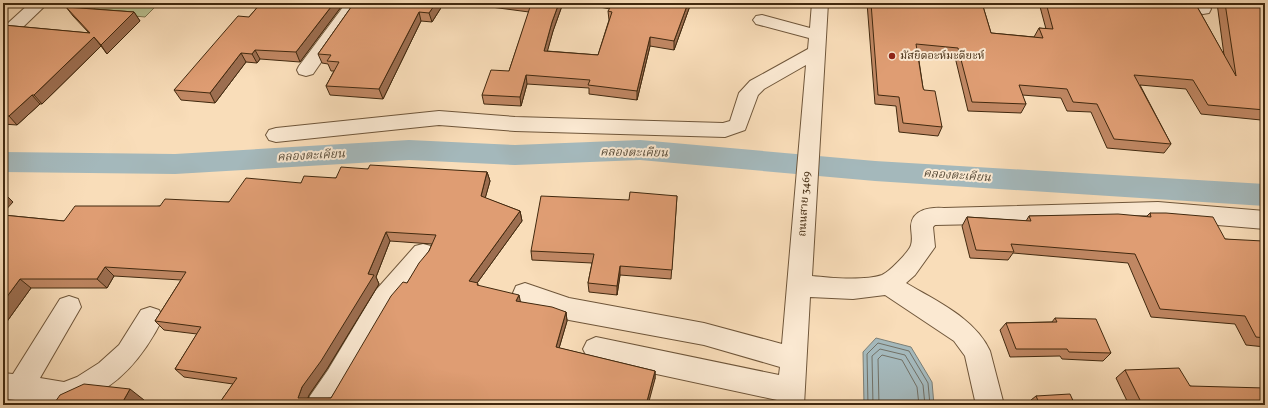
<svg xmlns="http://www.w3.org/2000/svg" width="1268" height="408" viewBox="0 0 1268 408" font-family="Vollkorn,'Noto Serif Thai',serif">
  <rect width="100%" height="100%" fill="#f9ddb9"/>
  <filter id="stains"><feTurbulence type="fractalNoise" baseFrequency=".005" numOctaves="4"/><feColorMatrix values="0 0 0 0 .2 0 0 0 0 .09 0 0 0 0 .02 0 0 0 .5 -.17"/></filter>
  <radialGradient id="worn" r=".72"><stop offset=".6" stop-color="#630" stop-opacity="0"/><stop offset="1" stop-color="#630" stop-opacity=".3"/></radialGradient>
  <path fill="#bac292" stroke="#7e7650" d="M96 3H159L145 17 93 12Z"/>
  <path fill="#a4b8bb" stroke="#7c7f76" d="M876 338 911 347 932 382 934 405H864L863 352Z"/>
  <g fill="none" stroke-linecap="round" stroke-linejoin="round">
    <path stroke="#727065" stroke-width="1" d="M868 405 867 354 878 343 909 351 928 383 930 405
      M873 405 872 356 880 349 905 355 923 385 925 405
      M879 405 878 359 882 355 902 360 917 387 919 405"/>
    <path fill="#a4b8bb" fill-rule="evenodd" d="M409 140 515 145 640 140 875 161 1265 184V206L875 181 640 160 515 165 409 160 175 174 3 172V152L175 154Z"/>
    <defs>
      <path id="minor" d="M30 3H48L22 28 16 29 10 28 7 24Z
        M346 3H362L313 74 306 76 299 74 297 70 299 66Z
        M812 3H828L812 276C830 278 864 281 882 275 889 272 909 252 911 245 913 239 911 232 911 226 912 209 931 207 944 208L1158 202 1265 211V229L1158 220 935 225 933 227 935 247 915 275 906 283C936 301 975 318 990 351L1004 405H976L965 356 954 341 885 295 853 299 810 297 804 405H776L777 400 596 361 587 357 583 349 587 341 596 337 779 375 780 367 704 345 569 320 516 300 513 293 516 286 525 283 569 298 704 323 782 344 806 65 764 89 758 95 745 130 725 137 515 131 439 125 276 142 269 140 266 135 269 130 276 128 439 111 515 117 723 123 730 121 739 93 750 81 808 49 809 38 756 24 753 20 756 16 762 15 810 28Z
        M1192 3H1208L1211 9 1209 13 1203 14 1197 13Z
        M423 244 431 246 435 253 431 260 394 304 336 405H306L310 396 328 370 376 290 415 246Z
        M69 296 78 299 81 307 40 378 64 382 77 377 99 363 119 345 141 310 150 307 159 310 163 318C146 352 123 383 87 398 82 401 75 404 70 405 48 407 25 400 3 399V373L13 374 60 299Z"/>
    </defs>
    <use href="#minor" stroke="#6f563a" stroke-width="2"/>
    <use href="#minor" fill="#fbe9d2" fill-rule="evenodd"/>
  </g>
  <path fill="#c08763" stroke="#41290f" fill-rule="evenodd" d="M261 3H344L300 62 260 59 257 63 246 62 215 103 181 100 174 90 249 17Z
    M354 3H444L432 22 421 21 383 99 330 95 326 86 334 71H331L328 64 322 63 318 54Z
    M490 3H563L553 31 547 51 598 55 609 20 608 11 610 9 579 3H691L674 50 650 46 637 100 589 94V88L527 84 521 106 484 104 482 95 509 71 529 12 491 7Z
    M867 3H982L991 33 1034 37 1039 28 1046 29 1039 3H1195L1224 55 1217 3H1265V125L1261 120 1201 114 1186 89 1140 85 1171 144 1164 153 1107 148 1091 112 1067 111 1061 98 1022 95 1026 104 1021 113 968 111 955 57 918 54 923 88 942 127 938 136 899 132 896 106 875 104Z
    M66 7 134 12 140 21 107 54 101 46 42 104H40L17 125 3 124V25L89 33 73 16Z
    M368 169 487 172 490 181 485 198 520 211 522 221 477 283 479 286 520 302 566 312 567 321 559 348 655 371V379L218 405 233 384 184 377 175 369 197 334 164 330 155 321 181 280 114 276 107 288H31L3 327V215L64 221 160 206 229 202 301 183 336 178ZM390 241 432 244 429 251 407 283 331 398H308L309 395 327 369 379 284 376 277Z
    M677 196 671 279 620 275 617 295 589 292 588 283 592 263 532 260 531 251 629 200Z
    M1150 213 1225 239 1265 244V347L1246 345 1235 324 1151 317 1128 263 1013 253 1008 260 970 258 962 226 967 217 1026 221 1029 216H1147Z
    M1055 318 1111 353 1103 361 1062 359 1060 356 1010 357 1000 330 1006 323 1052 322Z
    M1125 370 1190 386 1265 405 1128 403 1116 378Z
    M1036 396 1075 405H1034L1031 400Z"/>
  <path fill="#9c6e50" stroke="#41290f" d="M334 3H344L300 62 296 52Z
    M436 3H444L432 22 429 13Z
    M559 3H563L553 31 545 60 544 51 552 22Z
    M688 3H691L674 50V41Z
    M134 12 140 21 107 54 101 45Z
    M419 12 421 21 383 99 379 89Z
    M94 37 101 46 42 104 34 95Z
    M650 37V46L637 100V91Z
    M255 50 260 59 257 63 252 54Z
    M241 53 246 62 215 103 210 93Z
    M526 75 527 84 521 106 520 97Z
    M32 95 40 104 17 125 9 116Z
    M487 172 490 181 483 206 481 196Z
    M3 192 13 202 3 213Z
    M520 211 522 221 472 290 469 281Z
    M386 232 390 241 376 277 379 284 327 369 309 395 305 405 298 398 302 387 368 274Z
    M620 266V275L617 295V286Z
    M105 267 114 276 107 288 97 279Z
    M20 279 31 288 3 327V302Z
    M519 295 521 304 516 301Z
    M566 312 567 321 557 355 556 347Z
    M655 371V379L648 405H646Z
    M130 389 144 400 141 405H121Z"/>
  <path fill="#df9d73" stroke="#41290f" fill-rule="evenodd" d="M261 3H334L296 52 255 50 252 54 241 53 210 93 174 90 238 16 249 17Z
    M354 3H436L429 13 419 12 379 89 326 86 339 62 327 61 331 55 318 54Z
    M521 3H559L552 22 544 51 598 55 612 12 608 11 613 3H688L674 41 650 37 637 91 588 85 590 80 526 75 520 97 482 95 491 70 509 71 531 4Z
    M871 3H982L991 33 1043 38 1039 28 1053 29 1046 3H1195L1236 76 1225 3H1265V110L1208 105 1193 80 1134 75 1171 144 1114 139 1097 104 1073 102 1067 89 1019 85 1026 104 972 102 958 48 916 44 923 88 924 90 935 91 942 127 903 123 899 97 878 95Z
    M66 7 134 12 101 45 94 37 34 95H32L9 116H3V25L90 33Z
    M370 165 487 172 481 196 520 211 469 281 478 283 477 285 519 295 516 301 552 307 566 312 556 347 655 371 646 405H218L237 378 175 369 201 327 155 321 186 272 105 267 97 279H20L3 302V215L64 221 75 206H160L165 199 229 202 246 178 301 183 304 176 336 178 341 167 368 169ZM386 232 436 235 429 251 419 263 407 283 403 282 391 296 331 398H298L302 387 321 361 374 275 368 274Z
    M630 192 677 196 672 270 620 266 617 286 588 283 594 254 531 251 541 196 629 200Z
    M1150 213H1166L1213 217 1225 239 1263 241 1265 244V338L1256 337 1245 316 1160 309 1135 254 1011 244 1014 252 976 250 967 217 1031 221 1029 216 1118 214 1151 217Z
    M1055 318 1096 319 1111 353 1069 352 1067 349H1016L1006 323 1057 322Z
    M1179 368 1190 386 1265 388V405H1092L1141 402 1125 370Z
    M84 384 130 389 121 405H53L60 395Z
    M1070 394 1075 405H1040L1036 396Z"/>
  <circle fill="#8f2418" stroke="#fbe9d2" stroke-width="1.5" cx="892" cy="56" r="4"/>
  <g text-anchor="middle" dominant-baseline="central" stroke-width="4" stroke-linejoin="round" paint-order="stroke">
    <g font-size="11" fill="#41290f" stroke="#fbe9d2" text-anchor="start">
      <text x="900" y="56">มัสยิดอะห์มะดียะห์</text>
    </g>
    <g font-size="11" fill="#41290f" stroke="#fbe9d2">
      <text transform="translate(805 204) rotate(-86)">ถนนสาย 3469</text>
    </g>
    <g font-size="12" font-style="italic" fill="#5a4d3a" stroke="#fbe9d2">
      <text transform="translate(634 153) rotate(1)">คลองตะเคียน</text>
      <text transform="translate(311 156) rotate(-3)">คลองตะเคียน</text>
      <text transform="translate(957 176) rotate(4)">คลองตะเคียน</text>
    </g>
  </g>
  <rect width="1268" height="408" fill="none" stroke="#f9ddb9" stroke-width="16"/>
  <rect x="4" y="4" width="1260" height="400" fill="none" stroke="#41290f" stroke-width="2"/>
  <rect x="8" y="8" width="1252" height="392" fill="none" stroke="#41290f"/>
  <rect width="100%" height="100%" filter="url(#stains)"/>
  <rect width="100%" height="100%" fill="url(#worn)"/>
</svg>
